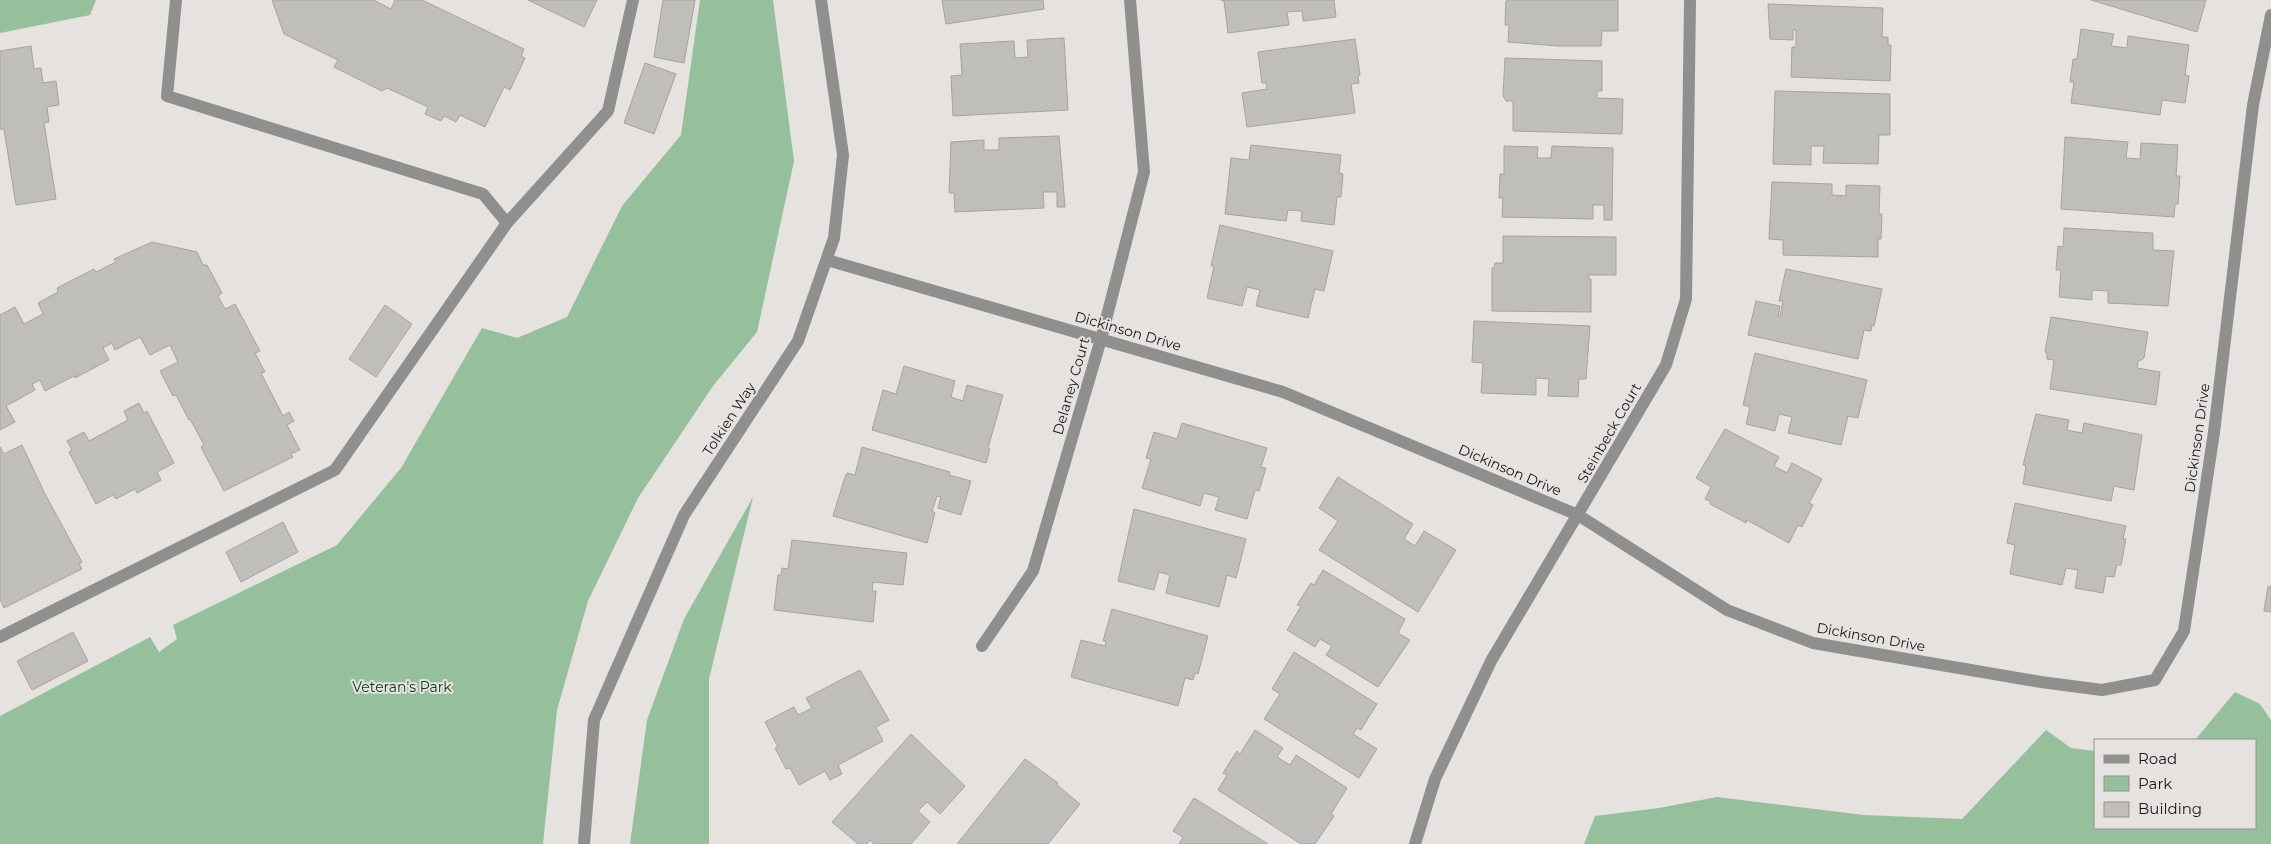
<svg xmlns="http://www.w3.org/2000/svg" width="2271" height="844" viewBox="0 0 2271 844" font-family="Montserrat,sans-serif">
  <rect width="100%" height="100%" fill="#e5e2df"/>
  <path fill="#96bf9b" d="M0 0H96L90 15 0 33Z
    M700 0H773L794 161 757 332 713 386 638 498 588 601 557 710 543 844H0V716L150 637 159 652 177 639 173 625 337 545 401 468 482 328 517 338 567 317 622 206 681 135Z
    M753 497 709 679V844H630L647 720 684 619Z
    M2235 692 2260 704 2271 720V844H1584L1595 816 1659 808 1717 797 1864 815 1962 819 2046 730 2071 748 2095 751V828H2255V740H2195Z"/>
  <path fill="#c0bebb" stroke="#a5a3a0" d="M272 0H374L391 9 395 0H422L524 49 521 56 525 58 510 90 504 87 485 127 460 115 456 122 444 116 441 121 425 114 428 107 387 88 382 91 334 67 338 60 284 34Z
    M528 0H597L584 27Z
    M663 0H695L684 63 654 57Z
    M942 0H1043L1044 9 946 24Z
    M1221 0H1334L1336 17 1303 21 1302 11 1287 12 1289 25 1228 33 1224 1Z
    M1509 0H1618V31H1602L1601 46H1558L1508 42 1509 25H1505L1506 1Z
    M2091 0H2206L2197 32Z
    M1768 4 1883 8 1882 37H1888V45H1891L1890 81 1791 77 1792 47H1796V30H1793V40L1770 39Z
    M2081 29 2114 34 2111 46 2127 48 2128 36 2189 45 2185 75 2189 76 2185 103 2162 100 2160 115 2071 103 2074 82H2070L2073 59H2077Z
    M1064 38 1068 110 953 116 951 76 962 75 960 44 1014 41 1015 58 1028 57 1027 40Z
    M1355 39 1360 75 1358 76 1359 83 1351 84 1355 113 1247 127 1242 93 1267 89 1266 83H1262L1258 52Z
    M31 46 34 69 41 68 43 83 56 81 59 105 47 107 49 122 44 123 56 199 16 205 4 129H0V51Z
    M1505 58 1602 61V91H1597V98L1623 99 1622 134 1513 131V101H1506L1503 96Z
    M645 63 676 74 654 134 624 123Z
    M1775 91 1890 94V135H1879L1878 164 1823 163 1824 146H1811V165L1773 164Z
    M1059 136 1065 207H1057V192H1043L1044 208 955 212 954 193H949L951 142 984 140V150H999V138Z
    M2065 137 2128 142 2126 158 2140 159 2141 143 2178 145 2176 176H2180L2178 204H2175L2174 217 2061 209Z
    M1251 145 1341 155 1339 173 1343 174 1341 197H1337L1334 225 1301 221 1302 211 1288 210 1286 221 1225 214 1231 158 1249 160Z
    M1504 146 1538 147 1537 158H1551L1552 146 1613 148 1612 220H1604V205H1593V219L1502 217 1503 198H1499L1500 174H1504Z
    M1772 182 1832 184V195L1846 196V185L1880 186 1879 214H1882L1881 239H1878V257L1783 255V240L1769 239Z
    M1220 225 1333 251 1324 291 1315 289 1308 318 1256 306 1260 290 1247 287 1242 306 1207 298 1214 266H1211Z
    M2064 228 2153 233V250L2174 251 2168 306 2108 303V291L2092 290V300L2059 297 2061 270H2056L2058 246 2063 247Z
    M1503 236 1616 237V275H1589L1588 279H1591V312L1492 311V268H1494L1495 263H1503Z
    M152 242 197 252 203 265H207L222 293 218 296 225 309 235 304 260 351 255 353 265 372 261 373 283 416 289 412 294 421 287 425 300 450 291 454 293 457 224 491 201 447 204 445 190 419 189 420 176 395 173 396 160 371 178 362 170 345 150 355 140 337 115 350 112 343 103 348 109 360 75 378 74 376 45 391 40 380 32 384 35 390 6 406 15 422 0 430V315L15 307 24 324 43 314 38 303 58 292 57 288 94 269 96 272 116 262 114 259Z
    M1786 269 1882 289 1874 326 1872 325 1871 331 1864 330 1858 359 1748 335 1756 301 1780 306 1778 316H1780L1783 301H1779Z
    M385 305 412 324 376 377 349 359Z
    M2051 317 2148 332 2144 358 2138 362 2137 368 2160 372 2156 405 2050 389 2054 360 2047 359V353L2045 352Z
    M1474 321 1590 326 1586 379H1579L1578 397 1548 396 1549 379 1536 378V395L1481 393 1483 363 1472 362Z
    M1755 353 1867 380 1858 418 1848 416 1841 445 1788 433 1792 417 1779 414 1775 431 1746 424 1750 407 1743 405Z
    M904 366 955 381 951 397 963 401 967 385 1003 395 988 448 990 449 986 463 872 430 883 390 896 394Z
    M139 403 144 413 147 411 174 463 157 472 161 480 137 493 135 489 116 499 113 495 96 504 69 452 72 450 67 441 84 432 89 441 128 420 124 411Z
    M2036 414 2069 420 2067 430 2082 433 2084 423 2142 435 2134 490 2114 486 2111 501 2023 484 2026 466 2023 465Z
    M1182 423 1267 448 1261 467 1266 468 1259 491 1255 490 1247 519 1215 510 1219 497 1204 493 1200 506 1142 488 1151 459 1146 458 1154 432 1177 439Z
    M1725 429 1779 457 1774 466 1787 473 1792 463 1822 479 1809 503 1813 505 1802 527 1798 525 1789 543 1747 520 1746 523 1710 504 1711 502 1705 499 1711 487 1696 478Z
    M22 445 45 494 82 562 79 564 82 569 4 608 0 599V447L4 454Z
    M862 447 950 472 949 475 971 481 961 515 938 508 941 497 937 496 932 511 935 513 927 543 833 516 844 480 847 473 855 475Z
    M1338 477 1413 524 1404 539 1415 546 1424 531 1456 550 1418 612 1319 550 1338 521 1319 508Z
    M2015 503 2126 526 2123 539H2126L2121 565H2117L2114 577 2106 576 2103 593 2075 588 2078 570 2066 568 2062 585 2010 574 2015 545 2007 543Z
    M1134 509 1246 539 1236 578 1227 575 1219 607 1166 593 1170 575 1159 572 1154 590 1118 581Z
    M283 522 298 552 241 582 226 552Z
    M792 540 907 553 903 585 873 582 872 591H876L873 622 774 610 778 575H781L782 568 788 569Z
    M1323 570 1405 619 1398 633 1410 640 1378 687 1326 655 1332 646 1320 639 1315 647 1287 630 1301 606 1297 605 1311 583 1314 585Z
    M2268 586 2271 587V612L2264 611Z
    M1112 609 1208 636 1198 674 1195 673 1193 680 1185 678 1178 706 1071 677 1081 640 1105 646 1106 641H1103Z
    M73 632 88 661 32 690 17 661Z
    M1294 652 1377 704 1361 730 1357 728 1353 734 1377 749 1359 778 1264 719 1280 694 1272 689Z
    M860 670 889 720 876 727 883 741 838 765 842 774 830 780 825 771 799 785 790 768 786 769 775 748 778 747 765 722 794 707 798 715 812 708 806 698Z
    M1255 730 1283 748 1277 757 1290 765 1296 755 1347 788 1331 814 1334 816 1315 844H1301L1218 790 1227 775 1223 773 1237 751 1240 754Z
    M911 734 965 786 940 814 927 802 918 811 930 822 911 844H874L870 840 867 844H858L832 822Z
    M1025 759 1058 783 1057 785 1080 804 1048 844H957Z
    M1194 798 1268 844H1179L1183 837 1173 831Z"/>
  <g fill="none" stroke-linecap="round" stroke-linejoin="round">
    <path stroke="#8f8f8d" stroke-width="12" d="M507 223 608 111 633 0
      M827 260 1283 392 1578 515 1727 610 1813 643 2041 682 2102 690 2155 680 2184 631 2214 432 2253 105 2271 15
      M0 637 335 470 507 223 483 194 167 96 176 0
      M982 646 1033 571 1101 339 1144 172 1130 0
      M584 844 594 720 684 515 798 341 834 238 843 155 821 0
      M1415 844 1435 779 1491 661 1666 365 1686 299 1690 0"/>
  </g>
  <g text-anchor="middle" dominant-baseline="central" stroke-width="4" stroke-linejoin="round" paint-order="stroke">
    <g font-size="14" fill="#191817" stroke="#e5e2df">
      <text transform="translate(1128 331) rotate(16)">Dickinson Drive</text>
      <text transform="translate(1071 386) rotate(-74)">Delaney Court</text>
      <text transform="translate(729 419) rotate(-57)">Tolkien Way</text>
      <text transform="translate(1609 433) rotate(-60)">Steinbeck Court</text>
      <text transform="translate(2197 438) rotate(-82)">Dickinson Drive</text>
      <text transform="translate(1510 470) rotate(23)">Dickinson Drive</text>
      <text transform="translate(1871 637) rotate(10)">Dickinson Drive</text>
    </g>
    <g font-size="14" fill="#093915" stroke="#e5e2df">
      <text x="402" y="687">Veteran's Park</text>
    </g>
  </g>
  <rect x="2094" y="739" width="162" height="90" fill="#e5e2df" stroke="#93918f"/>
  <rect x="2104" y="755" width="25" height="8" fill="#8f8f8d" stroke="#93918f"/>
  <text x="2138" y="764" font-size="15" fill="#191817">Road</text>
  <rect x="2104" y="776" width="25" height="15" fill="#96bf9b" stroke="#93918f"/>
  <text x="2138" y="789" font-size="15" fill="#191817">Park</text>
  <rect x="2104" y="802" width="25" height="15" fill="#c0bebb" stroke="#93918f"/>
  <text x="2138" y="814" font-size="15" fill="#191817">Building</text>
</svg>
